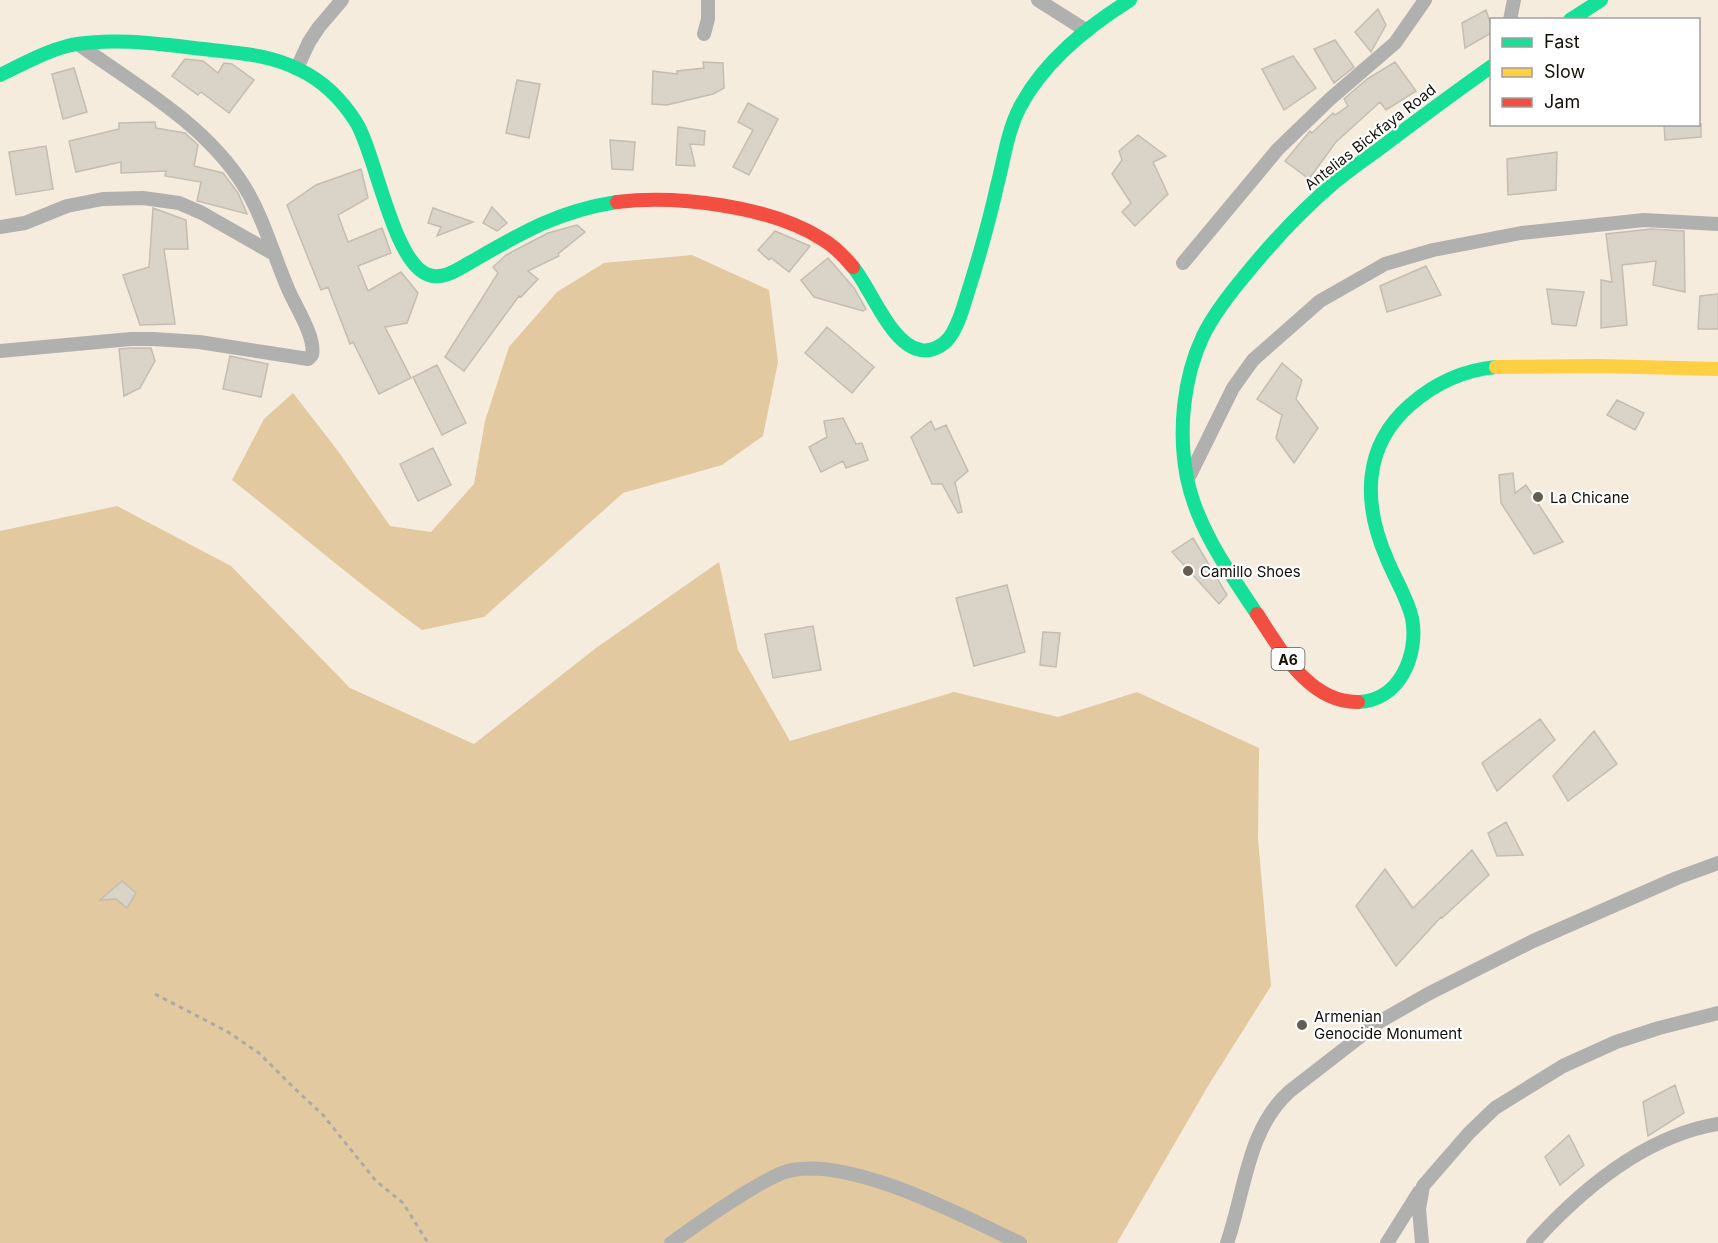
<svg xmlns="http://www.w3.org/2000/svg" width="1718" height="1243" viewBox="0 0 1718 1243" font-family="Inter,sans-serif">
  <rect width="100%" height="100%" fill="#f5ecde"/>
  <path fill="#e2c99f" d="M692 255 769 290 778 362 763 436 722 465 623 493 484 617 422 630C357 583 296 530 232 480L264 419 293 393 338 451 390 526 431 532 474 484 485 421 509 347 557 292 604 263Z
    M117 506 231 566 350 688 474 744 596 648 719 562 738 650 790 741 954 692 1058 717 1137 692 1259 748 1258 839 1271 986 1208 1086 1117 1243H0V531Z"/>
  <path fill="#dad3c7" stroke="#c4bdb2" stroke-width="1.5" d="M1378 9 1386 25 1371 52 1355 32Z
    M1486 10 1491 25V33L1465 48 1462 23Z
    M1335 40 1354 67 1334 83 1314 49Z
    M1293 56 1316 88 1284 110 1262 69Z
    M185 59 203 61 218 73 224 63 232 64 254 80 229 113 201 92 198 95 172 76Z
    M703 62 723 63 724 88 713 94 667 105 652 104 653 71 677 74V71L704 68Z
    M1395 62 1416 91 1386 110 1380 102 1336 142 1309 179 1285 161 1310 131 1312 133 1333 113 1335 115 1348 106 1344 99 1367 79Z
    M74 68 87 112 63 119 52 74Z
    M517 80 540 84 529 138 506 133Z
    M748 103 778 119 749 175 733 167 753 130 738 122Z
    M155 122 156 128 185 133 198 145 194 166 223 173 238 193 247 214 197 201 201 182 165 176 166 171 121 173V162L76 172 69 141 119 129V123Z
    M1664 124H1701V137L1665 140Z
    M678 127 705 131 704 145 690 144 695 166 676 165Z
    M1138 135 1166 156 1153 162 1168 194 1135 226 1122 212 1131 203 1112 174 1122 160 1119 151Z
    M610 140 635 142 633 170 612 169Z
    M46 146 53 189 16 195 9 152Z
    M1557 152 1556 190 1508 195 1507 159Z
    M361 169 368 198 338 215 348 242 382 228 391 253 358 266 368 291 401 272 418 293 407 323 385 327 411 378 379 394 353 342 350 344 328 287 321 290 287 205 316 185Z
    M492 207 507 223 497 231 483 223Z
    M153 208 186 220 188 249H164L175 324 140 325 123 275 149 267Z
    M433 208 473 222 437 236 441 227 428 223Z
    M577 225 585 232 558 254 559 256 528 271 538 279 521 297 519 296 464 371 445 357 498 273 493 267 506 255 548 233Z
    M1651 229 1684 231 1685 292 1653 285 1656 261 1622 265 1627 325 1601 328V280L1612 282 1606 234Z
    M775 231 810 246 789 272 771 258 769 260 758 250Z
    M828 258 854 288 866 309 863 311 814 297 801 280Z
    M1426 266 1441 295 1387 312 1380 286Z
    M1547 289 1584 292 1576 326 1552 324Z
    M1718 294V329H1698L1700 296Z
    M827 327 874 367 852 393 805 353Z
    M131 348H151L155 361 140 388 124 396 119 349Z
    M230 356 268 364 261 397 223 389Z
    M1282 363 1302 380 1296 399 1318 428 1294 463 1276 438 1282 415 1257 399Z
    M437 365 466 423 442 435 413 377Z
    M1617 400 1644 413 1635 430 1607 415Z
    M843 418 856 444 862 443 868 460 846 468 843 461 821 472 809 447 827 437 824 421Z
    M931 421 935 430 946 425 968 471 955 482 962 512 958 513 942 484H932L911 437Z
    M433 448 451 485 418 501 400 464Z
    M1513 473 1515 493 1526 485 1563 542 1534 554 1501 503 1499 475Z
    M1193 538 1227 595 1219 604 1172 552Z
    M1007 585 1025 652 974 666 956 598Z
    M813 626 821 670 773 678 765 634Z
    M1043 632 1060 633 1056 667 1040 665Z
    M1540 719 1555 740 1497 791 1482 763Z
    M1594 731 1617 764 1568 801 1553 776Z
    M1506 822 1523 855 1497 856 1488 833Z
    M1472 850 1489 875 1442 918 1441 917 1396 966 1356 906 1385 869 1413 908Z
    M122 881 136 893 127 908 116 899 100 900Z
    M1675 1085 1684 1113 1648 1136 1643 1102Z
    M1569 1135 1584 1165 1560 1185 1545 1157Z"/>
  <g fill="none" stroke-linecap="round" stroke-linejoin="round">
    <path stroke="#acaaa6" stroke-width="3" stroke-dasharray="4.5 4.5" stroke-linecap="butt" d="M155 994 228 1032 259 1053 294 1088 323 1115 376 1181 403 1203 428 1243"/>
    <path stroke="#b0b0af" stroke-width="14" d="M1038 0 1087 31
      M1510 20 1514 0
      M704 34 708 19V0
      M297 68 309 42 319 27 342 0
      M0 227 25 223 67 206 103 199 143 198 179 203 202 213 274 254
      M1183 263 1278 149 1330 99 1395 43 1425 0
      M0 351 131 339H153L199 342 302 358 308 359 312 355C316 338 296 307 289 291 274 257 264 218 244 186 205 124 137 86 78 44
      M1190 475 1233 388 1253 360 1320 301 1385 264 1433 250 1521 233 1644 220 1718 224
      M671 1243C696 1225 765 1175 792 1170 855 1158 962 1216 1020 1243
      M1227 1243C1245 1192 1247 1129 1290 1091L1379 1022 1428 994 1533 941 1677 878 1718 863
      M1387 1243 1419 1192
      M1422 1243 1419 1209 1423 1186 1469 1133 1495 1108 1563 1066 1616 1042 1659 1028 1718 1013
      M1533 1243C1581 1190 1645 1136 1718 1124"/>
    <path stroke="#16e098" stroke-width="14" d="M1570 20 1601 0
      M0 75C23 64 46 51 71 45 114 37 160 44 203 49 237 53 269 54 300 70 323 81 342 100 356 122 376 154 393 264 429 275 444 280 458 269 471 262 521 233 558 211 617 202
      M853 267C871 288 891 346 921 350 931 352 943 346 949 338 959 325 963 307 968 292 979 257 989 222 997 186 1004 160 1007 132 1020 107 1044 61 1087 27 1130 0
      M1257 614C1229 572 1197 528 1187 478 1178 432 1183 378 1203 336 1214 313 1231 292 1247 273 1274 240 1303 209 1335 182 1349 170 1364 160 1379 149 1416 121 1454 93 1492 66
      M1358 702C1400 701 1419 654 1412 618 1407 597 1395 579 1387 559 1363 504 1362 447 1410 405 1435 383 1464 370 1496 367"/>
    <path stroke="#ffcf43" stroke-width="14" d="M1496 367 1599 366 1718 369"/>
    <path stroke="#f24e42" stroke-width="14" d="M617 202C678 195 770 206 822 239 834 246 844 256 853 267
      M1257 614C1281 650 1309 703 1358 702"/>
  </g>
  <g fill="#635d52" stroke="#fff" stroke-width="2">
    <circle cx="1538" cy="497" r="6"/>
    <circle cx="1188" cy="571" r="6"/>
    <circle cx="1302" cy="1025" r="6"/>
  </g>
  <g text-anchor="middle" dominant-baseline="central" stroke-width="4.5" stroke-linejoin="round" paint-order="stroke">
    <rect fill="#fff" stroke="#5b5851" stroke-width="1.5" x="1271.5" y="648" width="33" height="22" rx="4.5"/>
    <g font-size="14" font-weight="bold" fill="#151007">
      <text x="1288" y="659">A6</text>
    </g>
    <g font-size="15" fill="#151007" stroke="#fff">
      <text transform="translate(1370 137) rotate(-38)">Antelias Bickfaya Road</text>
    </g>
    <g font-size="15" fill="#151007" stroke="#fff" text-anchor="start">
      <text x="1550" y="497">La Chicane</text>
      <text x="1200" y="571">Camillo Shoes</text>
      <text x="1314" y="1016">Armenian<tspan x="1314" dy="17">Genocide Monument</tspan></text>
    </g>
  </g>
  <rect x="1490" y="18" width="210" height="108" fill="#ffffff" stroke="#a19f9c" stroke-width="1.5"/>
  <rect x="1502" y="38" width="30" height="9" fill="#16e098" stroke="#a19f9c" stroke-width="1.5"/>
  <text x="1544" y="48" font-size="18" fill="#151007">Fast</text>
  <rect x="1502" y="68" width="30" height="9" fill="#ffcf43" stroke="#a19f9c" stroke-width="1.5"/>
  <text x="1544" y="78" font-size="18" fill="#151007">Slow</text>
  <rect x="1502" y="98" width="30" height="9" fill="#f24e42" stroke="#a19f9c" stroke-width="1.5"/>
  <text x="1544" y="108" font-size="18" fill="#151007">Jam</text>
</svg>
